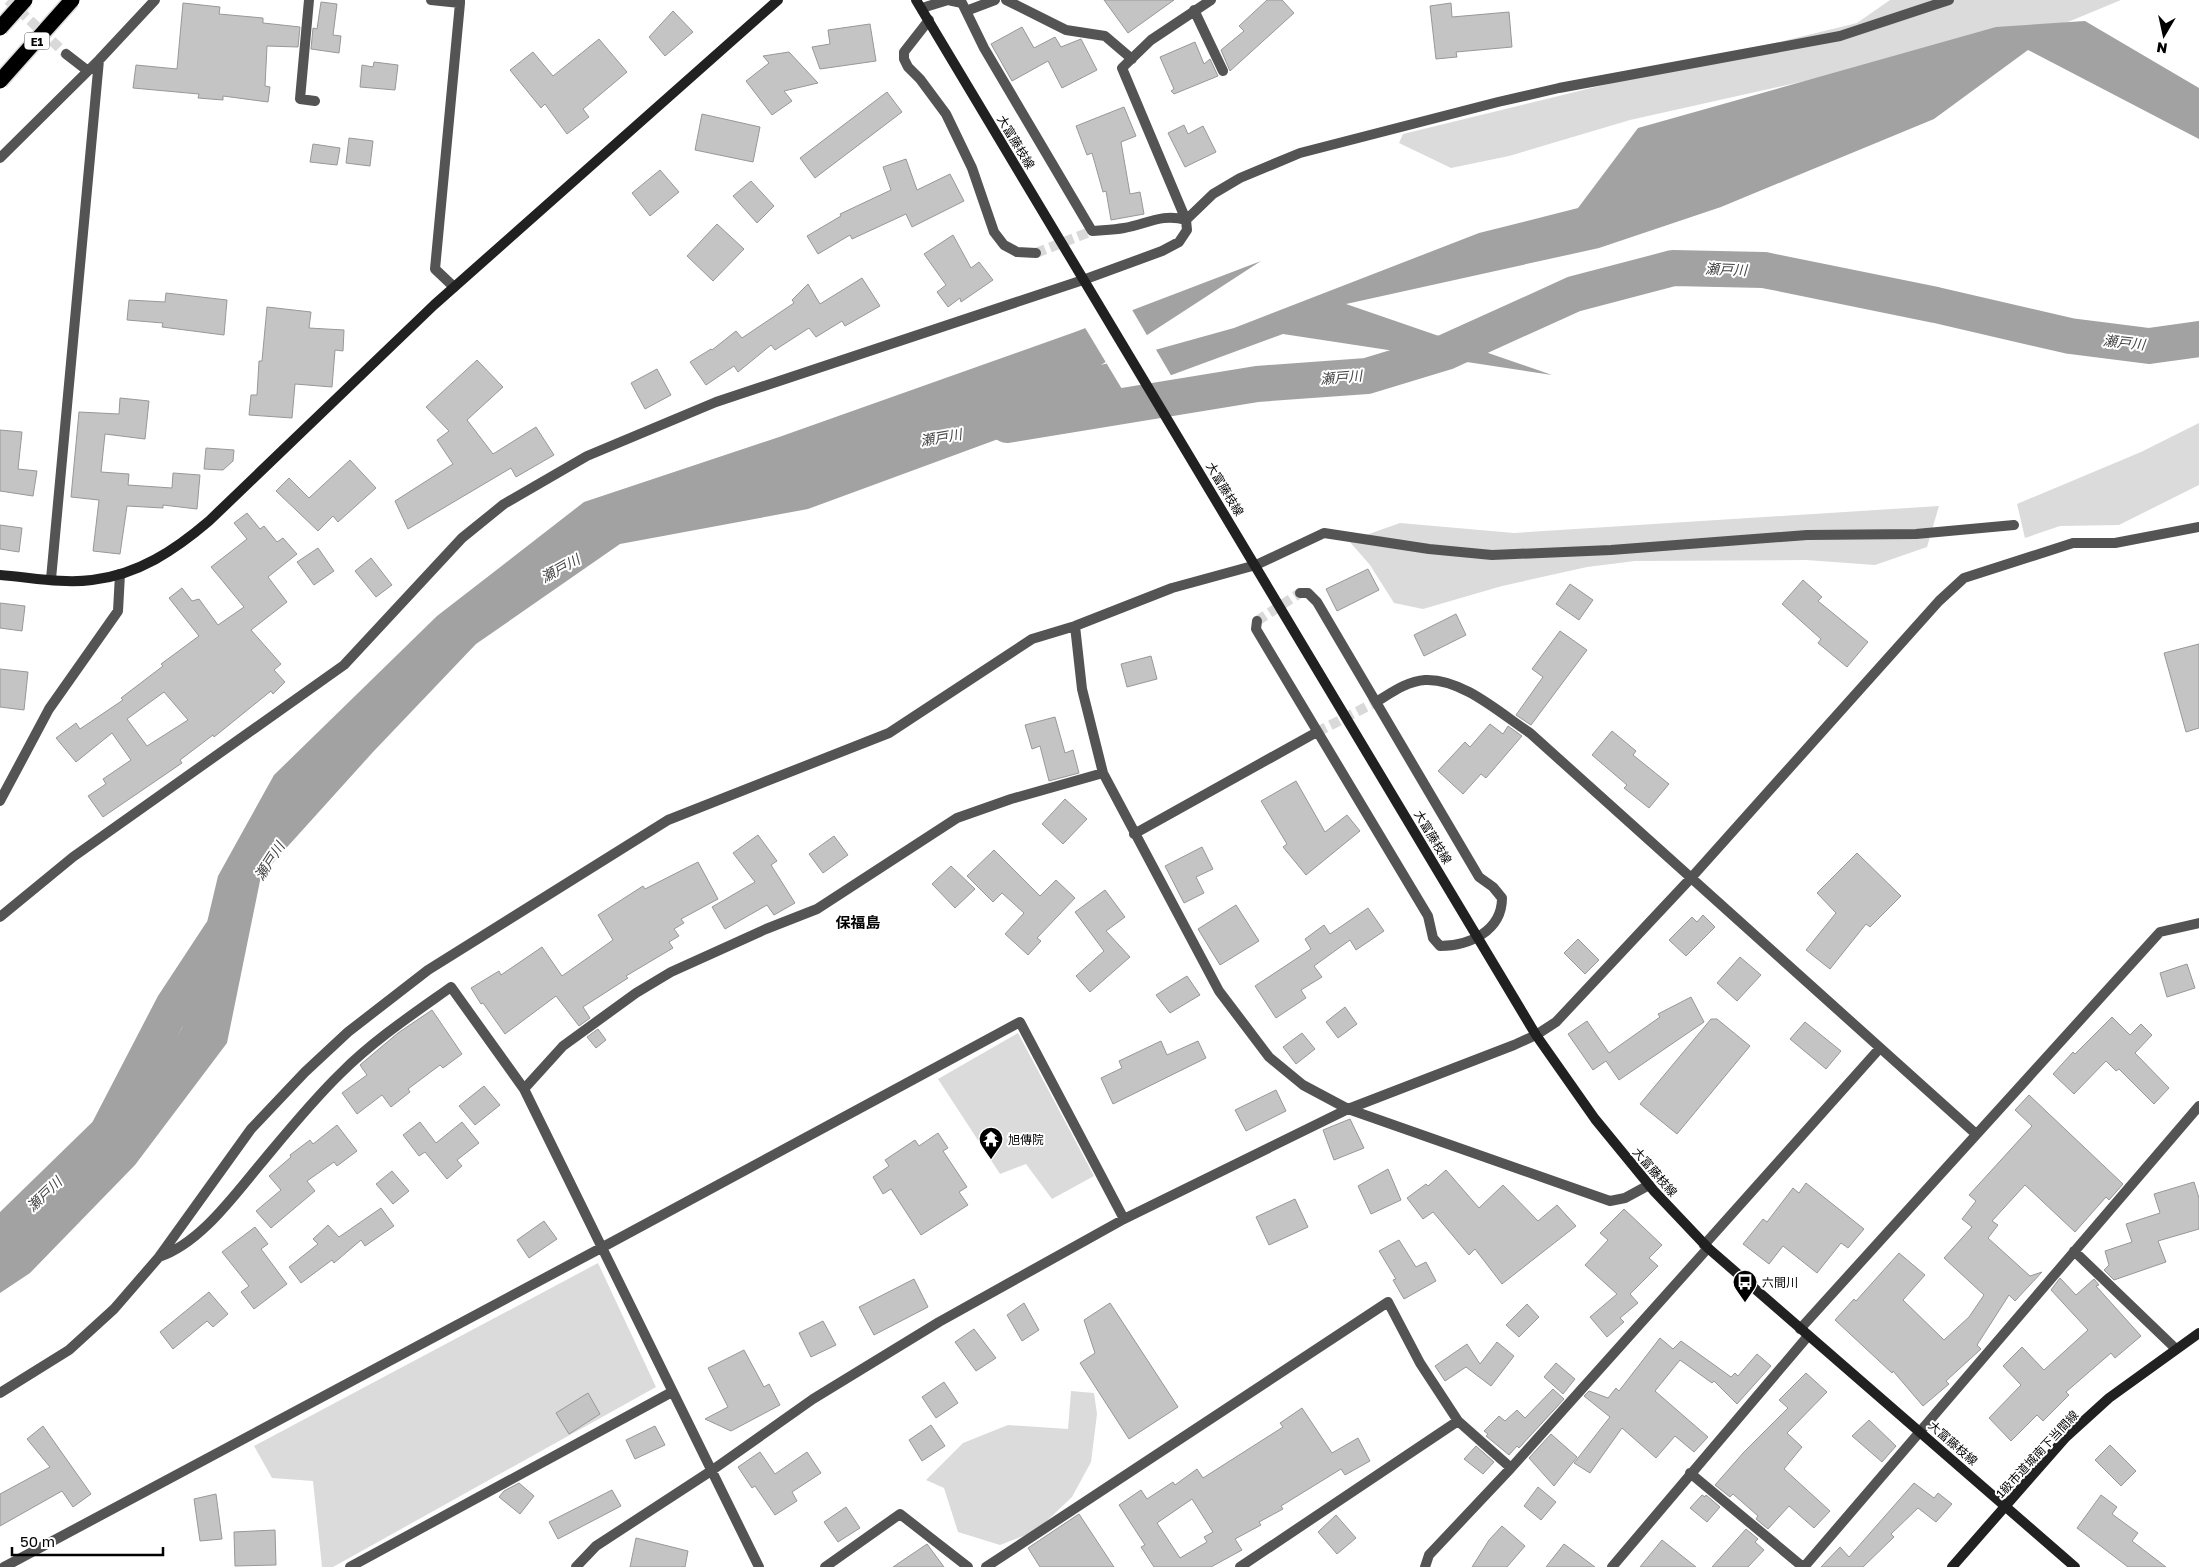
<svg xmlns="http://www.w3.org/2000/svg" width="2199" height="1567" viewBox="0 0 2199 1567" font-family="'Golos Text','Noto Sans JP',sans-serif">
  <rect width="100%" height="100%" fill="#fff"/>
  <path fill="#dbdbdb" d="M1890 0H2121L2068 22 1630 120 1509 156 1451 168 1399 143 1403 134 1857 23Z
    M2199 423V485L2119 525 2060 526 2025 538 2017 504 2141 452Z
    M1939 506 1927 547 1875 565 1806 560 1635 561 1587 567 1502 586 1423 609 1394 603 1370 565 1349 541 1400 523 1514 533Z
    M1018 1033 1094 1176 1052 1199 1026 1164 1000 1174 938 1079Z
    M598 1263 656 1387 333 1567H322L313 1481 272 1478 254 1446Z
    M1071 1391 1094 1393 1097 1414 1091 1462 1072 1497 1036 1531 1000 1545 958 1532 944 1488 926 1480 963 1443 1008 1425 1068 1429Z"/>
  <path fill="#a2a2a2" d="M2085 21 2199 88V139L2028 50 1934 119 1721 207 1599 248 1346 304 1552 375 1283 334 808 509 620 544 476 644 373 752 261 876 227 1043 135 1165 30 1273 0 1293V1232L124 1125 182 1028 218 876 274 775 437 616 584 502 782 436 1075 332 1261 261 1101 365 1234 328 1479 233 1578 208 1638 128 1996 27Z"/>
  <path fill="#fff" d="M1131 308 1148 337 1114 359 1155 348 1172 377 1125 394 1084 326Z"/>
  <g fill="none" stroke-linecap="round" stroke-linejoin="round">
    <path stroke="#a2a2a2" stroke-width="36" d="M1007 425 1257 384 1367 376 1446 352 1574 294 1673 268 1764 270 1936 305 2070 336 2149 346 2199 339
      M0 1237 107 1133 173 1006 221 933"/>
  </g>
  <path fill="#c4c4c4" stroke="#989898" fill-rule="evenodd" d="M1104 0H1174L1128 33Z
    M1267 0H1282L1294 13 1230 71 1221 50 1244 31 1239 26Z
    M321 2 337 4 333 35 341 36 339 53 311 49 313 28 317 29Z
    M183 3 220 7 219 14 263 18V23L300 27 298 47 267 46 265 86 270 87 268 102 223 96V100L198 98 199 94 133 88 136 65 177 69Z
    M1451 3 1452 17 1509 12 1512 47 1456 52 1457 57 1436 59 1430 6Z
    M673 11 693 32 665 56 649 37Z
    M870 24 876 61 820 69 812 47 830 44 828 30Z
    M1022 27 1034 48 1055 37 1061 47 1081 39 1097 70 1062 88 1048 61 1012 81 991 44Z
    M599 39 627 72 583 109 589 117 567 134 545 104 541 108 510 70 533 52 553 76Z
    M1195 42 1204 64 1210 59 1218 76 1174 94 1171 91 1174 89 1160 57Z
    M789 52 818 83 784 91 792 101 772 115 746 81 769 63 763 56Z
    M374 62 398 65 395 90 360 87 362 65 373 67Z
    M887 92 902 112 815 178 800 158Z
    M1124 107 1136 136 1121 142 1130 194 1140 192 1144 214 1111 220 1106 191 1103 192 1092 153 1087 155 1076 126Z
    M702 114 760 127 753 162 695 150Z
    M1184 125 1188 134 1203 126 1216 152 1185 167 1168 133Z
    M349 138 373 141 370 166 346 163Z
    M313 144 340 148 337 165 310 162Z
    M906 159 917 190 950 174 964 201 912 227 906 214 852 239 850 235 818 254 807 236 841 216 840 214 891 190 883 167Z
    M660 170 679 192 650 216 632 193Z
    M751 181 774 206 757 223 733 196Z
    M717 224 744 249 713 281 687 256Z
    M953 235 971 268 979 262 993 280 961 302 960 298 948 307 937 292 946 285 924 254Z
    M862 278 880 306 845 326 842 321 816 337 809 328 775 350 771 345 738 372 734 366 706 385 690 362 711 349 712 350 736 331 742 338 794 303 792 300 808 284 820 304Z
    M166 293 227 300 224 335 162 327 163 323 127 320 129 300 165 302Z
    M267 307 311 312 309 328 344 330 343 351 335 350 332 387 295 384 292 418 249 415 251 395H257L259 361H262Z
    M477 360 503 387 467 420 493 454 536 427 554 455 516 477 511 468 408 529 395 501 453 464 437 440 449 431 426 407Z
    M657 369 671 395 645 409 631 383Z
    M120 398 149 401 145 439 105 434 101 472 129 474 128 485 172 488 173 473 200 475 197 509 163 505V508L127 506 120 554 93 551 99 500 71 497 79 412 119 414Z
    M0 430 22 432 18 469 37 471 33 496 0 491Z
    M206 448 234 450 233 461 223 470 204 469Z
    M350 460 376 488 338 522 333 516 318 531 276 491 289 478 309 498Z
    M247 513 260 529 264 526 277 542 283 538 297 554 268 577 287 602 251 630 281 664 274 670 285 682 273 694 271 691 214 737 213 735 180 760 182 763 103 817 88 796 106 784 103 779 131 760 112 733 76 762 56 738 76 723 80 729 123 700 121 698 163 666 161 664 199 636 169 598 182 588 192 601 199 599 218 625 244 607 211 567 247 539 234 523ZM164 692 188 720 147 746 127 719Z
    M0 525 22 528 19 552 0 549Z
    M318 548 334 571 314 585 297 562Z
    M371 558 392 585 376 597 355 571Z
    M1368 569 1379 590 1337 611 1326 589Z
    M1803 580 1822 597 1818 601 1868 642 1847 667 1818 643 1821 639 1782 604Z
    M1570 584 1593 600 1579 620 1556 604Z
    M0 603 25 606 22 631 0 628Z
    M1456 614 1466 635 1424 656 1414 635Z
    M1560 631 1587 650 1531 725 1516 715 1543 677 1532 669Z
    M2199 644V728L2186 732 2164 653Z
    M1151 656 1157 679 1127 687 1121 664Z
    M0 669 28 672 24 710 0 707Z
    M1055 717 1065 753 1073 750 1079 773 1049 781 1040 746 1032 749 1025 725Z
    M1490 724 1503 734 1508 726 1522 736 1486 778 1481 774 1463 794 1438 771 1465 742 1470 747Z
    M1612 731 1636 751 1633 755 1669 784 1649 808 1624 788 1627 785 1592 755Z
    M1296 781 1325 832 1347 815 1360 831 1306 875 1283 847 1287 844 1261 801Z
    M1065 799 1087 819 1063 844 1042 824Z
    M758 835 777 861 771 865 795 903 774 915 767 905 725 929 712 907 755 882 733 853Z
    M834 836 848 855 823 873 809 854Z
    M1202 847 1213 869 1196 877 1204 893 1184 903 1165 866Z
    M994 850 1040 896 1056 880 1075 898 1037 938 1041 941 1028 955 1005 934 1024 913 1002 893 993 902 967 876Z
    M1857 853 1901 896 1870 927 1866 924 1830 969 1806 950 1836 913 1817 893Z
    M698 862 718 899 681 919 684 923 674 929 679 936 669 942 673 948 626 976 628 978 583 1007 590 1018 579 1026 556 996 505 1034 483 1003 481 1004 471 988 499 971 501 975 542 947 562 976 613 940 598 915 643 886 645 889Z
    M951 866 975 889 955 908 932 884Z
    M1105 890 1125 917 1106 931 1130 957 1090 992 1076 976 1104 951 1075 912Z
    M1236 905 1259 941 1220 965 1198 929Z
    M1368 908 1384 931 1356 950 1350 940 1314 966 1322 977 1301 990 1306 998 1276 1018 1255 986 1311 949 1305 939 1324 925 1330 934Z
    M1703 915 1715 927 1686 956 1669 940 1692 917 1697 922Z
    M1578 939 1599 960 1585 974 1564 953Z
    M1740 957 1761 975 1737 1001 1717 983Z
    M2187 964 2195 988 2167 997 2160 973Z
    M1187 976 1200 995 1170 1013 1156 995Z
    M1691 997 1704 1022 1619 1080 1606 1061 1593 1070 1568 1034 1587 1021 1609 1053 1660 1017 1658 1014Z
    M1345 1007 1357 1024 1338 1038 1326 1022Z
    M432 1010 462 1054 443 1068 440 1065 408 1089 410 1092 391 1107 382 1095 357 1114 342 1093 367 1075 360 1065 398 1033Z
    M2112 1017 2130 1035 2141 1024 2152 1035 2135 1053 2169 1088 2154 1104 2119 1069 2116 1071 2106 1061 2074 1094 2053 1074 2073 1052 2075 1054Z
    M1711 1019H1717L1750 1046 1677 1134 1640 1104Z
    M1805 1022 1841 1051 1826 1069 1790 1039Z
    M598 1029 606 1040 596 1048 587 1037Z
    M1302 1033 1315 1049 1296 1064 1283 1047Z
    M1161 1041 1167 1055 1198 1041 1206 1058 1113 1104 1101 1078 1122 1068 1119 1061Z
    M484 1086 500 1105 475 1125 459 1106Z
    M1276 1090 1286 1111 1246 1131 1235 1110Z
    M2029 1095 2123 1184 2109 1200 2106 1197 2075 1232 2025 1185 1992 1221 1998 1225 1988 1238 2030 1276 2042 1272 2015 1301 2009 1295 1977 1345 1981 1349 1946 1381 1949 1384 1923 1406 1893 1371 1892 1373 1835 1320 1854 1299 1856 1301 1899 1253 1925 1275 1903 1300 1944 1340 1969 1317 1984 1295 1944 1258 1972 1227 1962 1219 1976 1201 1969 1195 2032 1126 2015 1110Z
    M1350 1119 1364 1148 1334 1160 1323 1130Z
    M420 1122 436 1143 462 1122 479 1143 457 1160 462 1166 447 1179 425 1152 419 1156 403 1135Z
    M337 1125 357 1151 337 1166 334 1162 307 1181 315 1191 271 1228 256 1211 281 1190 269 1176 291 1157 290 1155 310 1140 313 1144Z
    M938 1133 948 1148 943 1151 967 1187 959 1192 968 1205 921 1235 891 1189 883 1194 873 1177 889 1166 885 1160 915 1140 919 1146Z
    M1388 1169 1401 1200 1371 1214 1358 1186Z
    M1446 1170 1479 1208 1503 1185 1538 1221 1557 1205 1576 1226 1502 1284 1475 1249 1469 1255 1433 1212 1423 1219 1407 1198 1426 1184 1428 1186Z
    M392 1171 409 1191 393 1204 376 1184Z
    M2194 1182 2199 1198V1229L2158 1241 2166 1262 2114 1280 2104 1270 2109 1265 2105 1251 2132 1242 2126 1224 2160 1213 2154 1194Z
    M1806 1183 1864 1229 1848 1248 1841 1243 1817 1273 1783 1246 1769 1264 1743 1244 1763 1219 1767 1222 1793 1188 1799 1193Z
    M1295 1199 1308 1227 1269 1245 1256 1217Z
    M381 1208 394 1226 365 1246 361 1240 334 1263 332 1260 301 1283 289 1267 318 1244 313 1239 328 1225 339 1237Z
    M1624 1209 1662 1245 1649 1258 1658 1266 1630 1294 1638 1303 1620 1318 1624 1322 1607 1337 1590 1317 1617 1294 1585 1265 1608 1240 1600 1233Z
    M544 1221 557 1239 529 1258 517 1240Z
    M255 1227 268 1244 261 1249 287 1284 254 1309 241 1292 249 1286 222 1252Z
    M1399 1240 1416 1267 1426 1262 1436 1281 1404 1299 1393 1280 1396 1279 1379 1251Z
    M2060 1278 2076 1295 2094 1279 2099 1285 2096 1286 2141 1336 2115 1358 2111 1353 2066 1392 2069 1395 2043 1421 2037 1415 2011 1441 1989 1418 2021 1385 2003 1366 2022 1347 2044 1370 2088 1330 2051 1290Z
    M914 1279 928 1307 874 1335 859 1307Z
    M209 1292 228 1314 213 1327 207 1321 173 1349 160 1332Z
    M1024 1303 1039 1330 1022 1341 1007 1315Z
    M1110 1303 1178 1407 1129 1439 1080 1363 1095 1353 1084 1320Z
    M1527 1304 1539 1317 1519 1337 1506 1325Z
    M823 1321 836 1345 811 1357 799 1333Z
    M974 1329 996 1358 976 1371 955 1342Z
    M1660 1338 1673 1349 1681 1341 1731 1377 1735 1373 1738 1376 1757 1354 1771 1366 1737 1404 1714 1381 1712 1383 1680 1360 1655 1391 1708 1437 1694 1452 1675 1436 1656 1458 1622 1428 1590 1473 1574 1463 1610 1417 1584 1396 1589 1391 1608 1398 1616 1388 1619 1391Z
    M1497 1342 1514 1356 1491 1386 1466 1367 1445 1381 1435 1366 1467 1344 1480 1364Z
    M744 1350 764 1387 769 1384 780 1405 731 1431 705 1419 728 1407 708 1368Z
    M1556 1363 1575 1379 1563 1394 1544 1377Z
    M1806 1373 1827 1392 1787 1433 1802 1447 1784 1469 1830 1511 1814 1528 1789 1506 1768 1529 1756 1519 1758 1516 1733 1494 1730 1497 1715 1485 1744 1452 1788 1408 1779 1400Z
    M944 1382 958 1403 936 1418 922 1397Z
    M1553 1389 1564 1399 1519 1448 1517 1446 1509 1455 1486 1436 1488 1434 1484 1431 1499 1416 1505 1421 1517 1410 1525 1418Z
    M588 1393 600 1414 569 1434 556 1413Z
    M1302 1408 1332 1453 1358 1438 1370 1461 1345 1475 1341 1469 1281 1506 1283 1509 1259 1522 1261 1525 1235 1539 1242 1550 1211 1567H1154L1141 1547 1145 1545 1119 1505 1141 1490 1147 1499 1173 1482 1175 1485 1197 1469 1203 1478 1283 1427 1280 1423ZM1192 1499 1213 1532 1204 1537 1207 1542 1180 1558 1157 1523Z
    M1869 1420 1896 1446 1882 1462 1852 1436Z
    M931 1425 945 1446 922 1461 909 1440Z
    M43 1426 91 1494 73 1507 62 1491 0 1526V1494L50 1467 27 1439Z
    M655 1426 665 1445 635 1459 626 1440Z
    M1551 1434 1577 1457 1554 1486 1529 1458Z
    M2110 1445 2136 1471 2121 1486 2095 1460Z
    M1476 1446 1494 1462 1483 1474 1464 1459Z
    M760 1452 775 1474 807 1452 821 1473 792 1492 797 1501 775 1515 755 1486 752 1488 738 1467Z
    M519 1483 534 1496 520 1514 499 1497 504 1491Z
    M1914 1483 1934 1498 1938 1493 1952 1504 1936 1522 1918 1508 1891 1534 1894 1537 1863 1567H1821L1840 1547 1849 1557Z
    M1538 1487 1556 1502 1541 1520 1524 1506Z
    M612 1490 621 1506 558 1539 549 1522Z
    M216 1494 222 1539 200 1541 194 1499Z
    M1702 1495 1705 1497 1706 1495 1720 1507 1707 1522 1690 1508Z
    M2101 1495 2117 1507 2112 1514 2138 1533 2132 1541 2166 1567H2128L2077 1528Z
    M846 1507 860 1528 838 1542 824 1522Z
    M1079 1514 1114 1567H1040L1028 1548Z
    M1336 1515 1356 1538 1337 1554 1318 1532Z
    M1502 1526 1525 1546 1507 1567H1472L1489 1540Z
    M1746 1529 1758 1539 1755 1542 1764 1550 1748 1567H1712Z
    M275 1530 276 1565 235 1566 234 1532Z
    M636 1538 688 1551 685 1567H630Z
    M1662 1540 1696 1567H1640Z
    M927 1544 944 1567H893Z
    M1564 1544 1595 1567H1546Z"/>
  <g fill="none" stroke-linecap="round" stroke-linejoin="round">
    <path stroke="#d9d9d9" stroke-width="10" stroke-dasharray="10 5" stroke-linecap="butt" d="M8 0 66 54
      M1036 253 1092 231
      M1257 621 1300 593
      M1317 732 1376 702"/>
    <path stroke="#545454" stroke-width="10" d="M309 0 300 99 315 101
      M431 0 460 3V0
      M1006 0 1066 30 1105 36 1132 59
      M1211 0 1151 40 1122 68 1186 220 1213 194 1240 178 1300 153 1498 102 1559 88 1840 36 1949 0
      M1194 10 1223 71
      M966 11 995 0
      M929 20 904 52V59L908 67 920 79 946 114 972 168 994 232 1004 245 1017 252 1036 253
      M66 54 88 71
      M0 158 99 60 155 0
      M454 287 435 269 460 3
      M51 579 99 60
      M1257 621 1256 629 1428 916 1433 938 1440 946C1469 946 1502 931 1502 898L1493 887 1479 877 1317 602 1308 593H1300
      M1075 626 1082 689 1103 773 1219 991 1269 1057 1303 1085 1348 1109 1610 1201 1625 1198 1649 1185
      M1376 702C1391 693 1407 681 1425 680 1462 678 1501 714 1530 733L1976 1134
      M0 801 49 709 118 611 120 574
      M1134 834 1317 732
      M0 917 73 857 344 665 462 538 504 504 587 456 716 402 1083 280 1162 251 1179 242 1187 230 1186 220C1162 213 1147 224 1124 228 1113 230 1102 230 1092 231L984 48 962 3 948 0 922 8
      M524 1089 563 1046 636 993 671 972 766 929 817 909 957 818 1011 799 1103 773
      M1704 1245 1880 1048
      M2074 1251 2176 1349
      M159 1257C201 1243 235 1194 263 1161 288 1131 313 1100 341 1073 374 1040 413 1014 451 987L524 1089 759 1567
      M1800 1329 2160 932 2199 923
      M0 1393 69 1350 114 1309 159 1257 251 1129 305 1072 348 1032 428 970 668 820 889 733 1032 639 1075 626 1172 588 1256 565 1324 533 1429 549 1492 555 1611 550 1807 535 1916 534 2014 525
      M1690 1473 1803 1567
      M4 1567 601 1248 1020 1022 1124 1219
      M350 1567 672 1392
      M576 1567 596 1546 711 1471 813 1399 939 1322 1124 1219 1348 1109 1514 1045 1536 1035 1556 1022 1691 878 1939 601 1964 578 2073 543H2115L2199 527
      M825 1567 900 1514 968 1567
      M986 1567 1388 1302 1420 1363 1458 1421 1511 1468
      M1240 1567 1458 1421
      M1425 1567 1429 1555 1511 1468 1708 1248
      M1612 1567 1808 1336
      M1804 1567 2199 1106"/>
    <path stroke="#212121" stroke-width="10" d="M916 0 1536 1035 1595 1119 1654 1191 1708 1248 2075 1567
      M0 575C29 577 62 584 92 580 138 575 175 550 209 521L434 305 778 0
      M1952 1567 2066 1437 2109 1398 2199 1333"/>
    <defs>
      <path id="highway-bridge" d="M0 28 25 0
        M0 81 72 0"/>
    </defs>
    <use href="#highway-bridge" stroke="#dbdbdb" stroke-width="18" stroke-linecap="butt"/>
    <use href="#highway-bridge" stroke="#000" stroke-width="15"/>
  </g>
  <defs>
    <symbol id="temple-pin" viewBox="-11 -11 22 30"><path d="M0 17L-7.5 6A9.5 9.5 0 1 1 7.5 6Z" fill="#000" stroke="#fff"/><path d="M0-6L5-2H3V0L6.5 2.5H4V6H1.5V3h-3V6H-4V2.5H-6.5L-3 0V-2H-5Z" fill="#fff"/></symbol>
    <symbol id="bus-pin" viewBox="-11 -11 22 30"><path d="M0 17L-7.5 6A9.5 9.5 0 1 1 7.5 6Z" fill="#000" stroke="#fff"/><path d="M-5-6H5V4H4V6H2V4H-2V6H-4V4H-5ZM-3.5-4V0h7V-4ZM-3.5 1.2v1.5H-2V1.2ZM2 1.2v1.5H3.5V1.2Z" fill="#fff"/></symbol>
  </defs>
  <g fill-rule="evenodd">
    <use href="#temple-pin" x="977" y="1125" width="28" height="38"/>
    <use href="#bus-pin" x="1731" y="1268" width="28" height="38"/>
  </g>
  <g text-anchor="middle" dominant-baseline="central" stroke-width="4" stroke-linejoin="round" paint-order="stroke">
    <rect fill="#fff" stroke="#4c4c4c" stroke-width="1" x="24.5" y="32.5" width="25" height="17" rx="4"/>
    <g font-size="11" font-weight="bold" fill="#000">
      <text x="37" y="41">E1</text>
    </g>
    <g font-size="12" fill="#000" stroke="#fff">
      <text transform="translate(1016 142) rotate(59)">大富藤枝線</text>
      <text transform="translate(1225 489) rotate(59)">大富藤枝線</text>
      <text transform="translate(1433 837) rotate(59)">大富藤枝線</text>
      <text transform="translate(1655 1172) rotate(49)">大富藤枝線</text>
      <text transform="translate(1953 1443) rotate(41)">大富藤枝線</text>
      <text transform="translate(2037 1454) rotate(-47)">1級市道城南下当間線</text>
    </g>
    <g font-size="12" fill="#000" stroke="#fff" text-anchor="start">
      <text x="1008" y="1139">旭傳院</text>
      <text x="1762" y="1282">六間川</text>
    </g>
    <g font-size="14" font-style="italic" fill="#434343" stroke="#fff">
      <text transform="translate(1726 269) rotate(2)">瀬戸川</text>
      <text transform="translate(2124 342) rotate(6)">瀬戸川</text>
      <text transform="translate(1341 377) rotate(-5)">瀬戸川</text>
      <text transform="translate(941 437) rotate(-10)">瀬戸川</text>
      <text transform="translate(560 568) rotate(-29)">瀬戸川</text>
      <text transform="translate(269 861) rotate(-57)">瀬戸川</text>
      <text transform="translate(44 1194) rotate(-44)">瀬戸川</text>
    </g>
    <g font-size="15" font-weight="bold" fill="#000" stroke="#fff">
      <text x="858" y="922">保福島</text>
    </g>
  </g>
  <g transform="translate(2164 35) rotate(189)" stroke="#ffffff" stroke-width="4" paint-order="stroke">
  <path d="M0-4L9 19L0 12L-9 19Z" fill="#000000"/>
  <text y="-8" font-size="14" font-weight="bold" text-anchor="middle" fill="#000000">N</text>
  </g>
  <path d="M12 1547v8h151v-8" fill="none" stroke="#000000" stroke-width="2.5"/>
  <text x="20" y="1547" font-size="15" fill="#000000" stroke="#ffffff" stroke-width="4" paint-order="stroke">50 m</text>
</svg>
